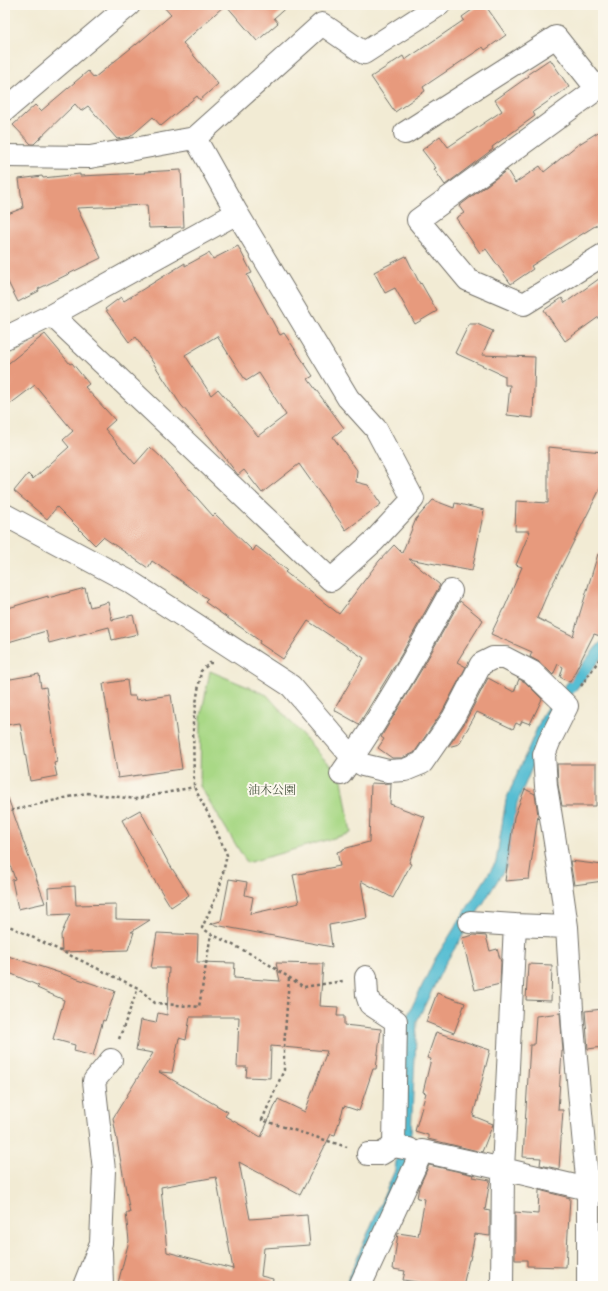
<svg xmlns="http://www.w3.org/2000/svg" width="608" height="1291" viewBox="0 0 608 1291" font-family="Alegreya,'Noto Serif JP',serif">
  <rect width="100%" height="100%" fill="#fbf7ec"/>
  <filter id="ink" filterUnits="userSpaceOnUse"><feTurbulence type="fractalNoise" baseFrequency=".025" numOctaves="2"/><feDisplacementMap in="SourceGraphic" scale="8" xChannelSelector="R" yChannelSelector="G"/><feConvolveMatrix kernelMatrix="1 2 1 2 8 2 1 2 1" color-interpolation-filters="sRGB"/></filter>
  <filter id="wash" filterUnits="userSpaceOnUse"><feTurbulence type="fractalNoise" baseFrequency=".012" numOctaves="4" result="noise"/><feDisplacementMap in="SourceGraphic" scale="16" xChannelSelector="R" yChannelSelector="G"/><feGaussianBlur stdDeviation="0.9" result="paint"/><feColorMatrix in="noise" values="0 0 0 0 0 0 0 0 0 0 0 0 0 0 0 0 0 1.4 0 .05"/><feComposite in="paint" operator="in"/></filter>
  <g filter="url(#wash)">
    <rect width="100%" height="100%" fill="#f2ebd4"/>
    <path fill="#a9d886" stroke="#6a8258" d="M210 671 267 695 323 758 341 774 351 833 247 863 200 786 201 717Z"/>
    <path fill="#56bed3" stroke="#40747f" d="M603 640V656L553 718 517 803 506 867 445 964 417 1021 411 1132 405 1173 357 1286H345L395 1170 400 1131 406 1019 435 959 496 862 506 800 544 712 596 647Z"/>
    <g id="blocks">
      <path fill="#e79a7d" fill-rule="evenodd" d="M162 5H225L183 43 218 84 200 100 197 96 161 126 153 117 130 137 117 139 88 106 81 111 75 104 34 144H31L13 125 35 105 41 111 88 71 94 78 136 44V45L171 15Z
        M226 5H289L274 18 278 23 257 41Z
        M479 5H485L506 35 485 50 483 47 423 87 425 91 395 112 371 77 403 56 405 60 464 20 462 17Z
        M550 59 569 87 533 112 535 116 492 147 493 149 445 185 434 169 436 168 422 150 440 136 448 147 502 111 495 100 529 76 528 74Z
        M603 129V221L531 266 533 269 511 284 486 249 480 253 456 218 464 213 459 206 507 170 515 183 540 166 544 172 576 146Z
        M181 170 184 227 149 228 147 205 77 208 101 258 38 289 39 291 18 302 5 276V215L23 208 19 179 42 176 43 178 80 174V176L145 173 144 172Z
        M238 246 252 273 247 275 280 335 284 333 313 376 308 379 344 428 333 437 357 470 356 482 368 485 381 504 346 530 299 464 262 493 244 470 238 475 209 437 181 405 136 337 129 342 105 309 121 297 124 301 185 263V266L209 253 213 259ZM217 336 246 381 259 373 286 415 258 436 218 389 211 395 185 355Z
        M406 256 420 284 421 283 437 311 415 324 395 288 385 293 374 272Z
        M603 276V314L565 341 544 310 562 298 565 303Z
        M469 324H477L493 331 482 355 535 357 533 418 507 415 510 385H505V376L455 353Z
        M45 334 70 364 72 363 89 384 85 387 115 420 105 429 135 464 150 447 161 457 213 516 215 514 253 551 256 546 287 570 285 572 339 614 379 561 394 545 402 553 416 519 433 500 454 508 455 503 484 510 472 571 409 559 440 585 401 655 359 724 334 710 364 658 308 621 283 659 259 643 260 641 205 602 208 599 152 561 148 568 103 537 95 545 57 507 47 519 14 491 28 474 33 479 69 447 63 440 73 431 35 385 5 408V366Z
        M548 447 603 452V483L546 597 537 618 573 636 598 554 603 555V637L594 634 570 682 560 677 563 667 558 664 553 675 541 663 530 657 532 652 491 634 503 609H504L522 567 516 565 530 531H515L516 501 548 503Z
        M85 588 90 607 108 602 112 620 133 615 138 634 112 640 109 627 49 643 46 631 5 643V609L48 596V598Z
        M460 601 483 620 457 662 466 667 442 712 414 753 402 758H392L378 748 384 739 381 737 423 667Z
        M39 674 41 688 46 687 57 762 54 763 57 776 30 781 20 723 5 725V680Z
        M488 678 514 692 519 679 525 682 542 699 530 724 522 721 520 725 516 723 513 729 477 712 459 744 448 747 464 724Z
        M127 680 129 696H135L136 700 171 695 182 769 118 778 103 684Z
        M557 764H596V806H562L558 785Z
        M371 783 391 784 390 804 425 817 409 863 411 864 393 898 361 881 367 918 329 925 332 947 210 924 221 921 229 879 247 882 245 895 253 897 250 914 299 903 293 875 340 866 337 852 343 850V849L369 842Z
        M525 789 535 794 538 815 529 879 505 881 514 817Z
        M8 798 34 872 45 903 18 909 12 880 15 879 5 850V799Z
        M140 810 168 862 189 895 171 907 151 875 122 820Z
        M570 861 603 865V881L574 885Z
        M75 886 76 905 116 904V919L150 920 131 932H134L128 950 62 952 61 935 70 914 49 915 48 888Z
        M157 933 198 935 197 962 235 963 234 978 280 981 276 963 323 964 320 1006 338 1007 337 1016H344V1025L381 1029 376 1069H373L359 1111 344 1106 335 1135 331 1134 300 1195 239 1162 250 1219 307 1215 310 1245 264 1248 261 1276 273 1279 272 1286H129L118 1283 129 1241 126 1213H130L113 1118 153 1053 136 1050 141 1020 156 1023 158 1013 167 1015 169 968H151ZM190 1017H239L237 1067H247L246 1077 270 1078 271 1046 327 1051 305 1112 278 1099 261 1137 225 1116 228 1112 159 1072 172 1073 179 1038 186 1040ZM216 1177 233 1269 167 1252 161 1187Z
        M474 935 486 936 490 951 497 949 501 962 500 984 475 990 462 938Z
        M5 955 115 991 105 1021 103 1020 93 1056 74 1051 75 1045 53 1039 64 1000 37 988 39 986 5 971Z
        M528 964 552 965 551 1001 526 1000Z
        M437 993 465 1003 454 1033 426 1022Z
        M603 1009V1047L588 1049 585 1011Z
        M560 1013 563 1051H562L558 1110H563L559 1169 540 1165 541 1158 523 1157 530 1045H534L536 1016Z
        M436 1032 490 1050 473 1116 493 1124 482 1152 428 1139V1135L415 1131 426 1093 423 1092 431 1059 427 1058Z
        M429 1165 474 1175 473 1177 490 1180 485 1210 490 1211V1236L475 1234 470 1260H469L463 1286H445L403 1280 405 1271 393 1269 398 1233 418 1236 425 1199 417 1198 419 1187Z
        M539 1190 570 1198 566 1267 527 1266V1260H515V1212L538 1214Z"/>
    </g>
  </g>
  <g filter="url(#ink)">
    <use href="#blocks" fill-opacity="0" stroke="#716e66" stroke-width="1"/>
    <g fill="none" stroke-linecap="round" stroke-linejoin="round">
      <defs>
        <path id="minor" d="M603 83 597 89 418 220 468 280 524 304 603 255
          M5 110 129 5
          M405 133 556 37 597 89
          M195 138 322 24 364 53 439 5
          M5 156 90 157 195 138 237 213 348 398 376 429 413 499 374 541 331 580 52 315
          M5 338 52 315 237 213
          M5 515 132 583 291 686 353 758 363 765 388 771 405 770 422 763 453 718 481 664 493 658H505L532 672 567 706 549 742 544 755 546 786 555 842 567 927 573 1026 588 1189V1286
          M341 774C382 716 417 653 451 591
          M470 922 515 925
          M366 977 367 995 370 1004 396 1021 394 1146
          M368 1154H381L394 1146 409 1149
          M101 1252 102 1286
          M84 1286 101 1243 104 1170 94 1081 111 1060
          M360 1286 422 1151 503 1169 588 1189
          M502 1286 503 1169 515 925 567 927"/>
      </defs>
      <use href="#minor" stroke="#716e66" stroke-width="24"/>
      <path stroke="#716e66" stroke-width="2.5" stroke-dasharray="3 3" stroke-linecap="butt" d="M212 663H210L201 671 193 723 194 787 213 823 227 855 219 890 202 928 211 934 259 958 304 987 343 981
        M581 686 603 654
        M5 812 86 793 136 799 194 787
        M5 924 138 988 155 1003 199 1007 211 934
        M289 978 284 1047V1070L262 1120 347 1147
        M119 1039 138 988"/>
      <use href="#minor" stroke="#fff" stroke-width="22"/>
    </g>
  </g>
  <g text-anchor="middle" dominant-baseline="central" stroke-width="4" stroke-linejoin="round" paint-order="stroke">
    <g font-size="12" fill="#4a5642" stroke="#fbf7ec">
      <text x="272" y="790">油木公園</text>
    </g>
  </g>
  <rect width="608" height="1291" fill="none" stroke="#fbf7ec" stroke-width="20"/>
</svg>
